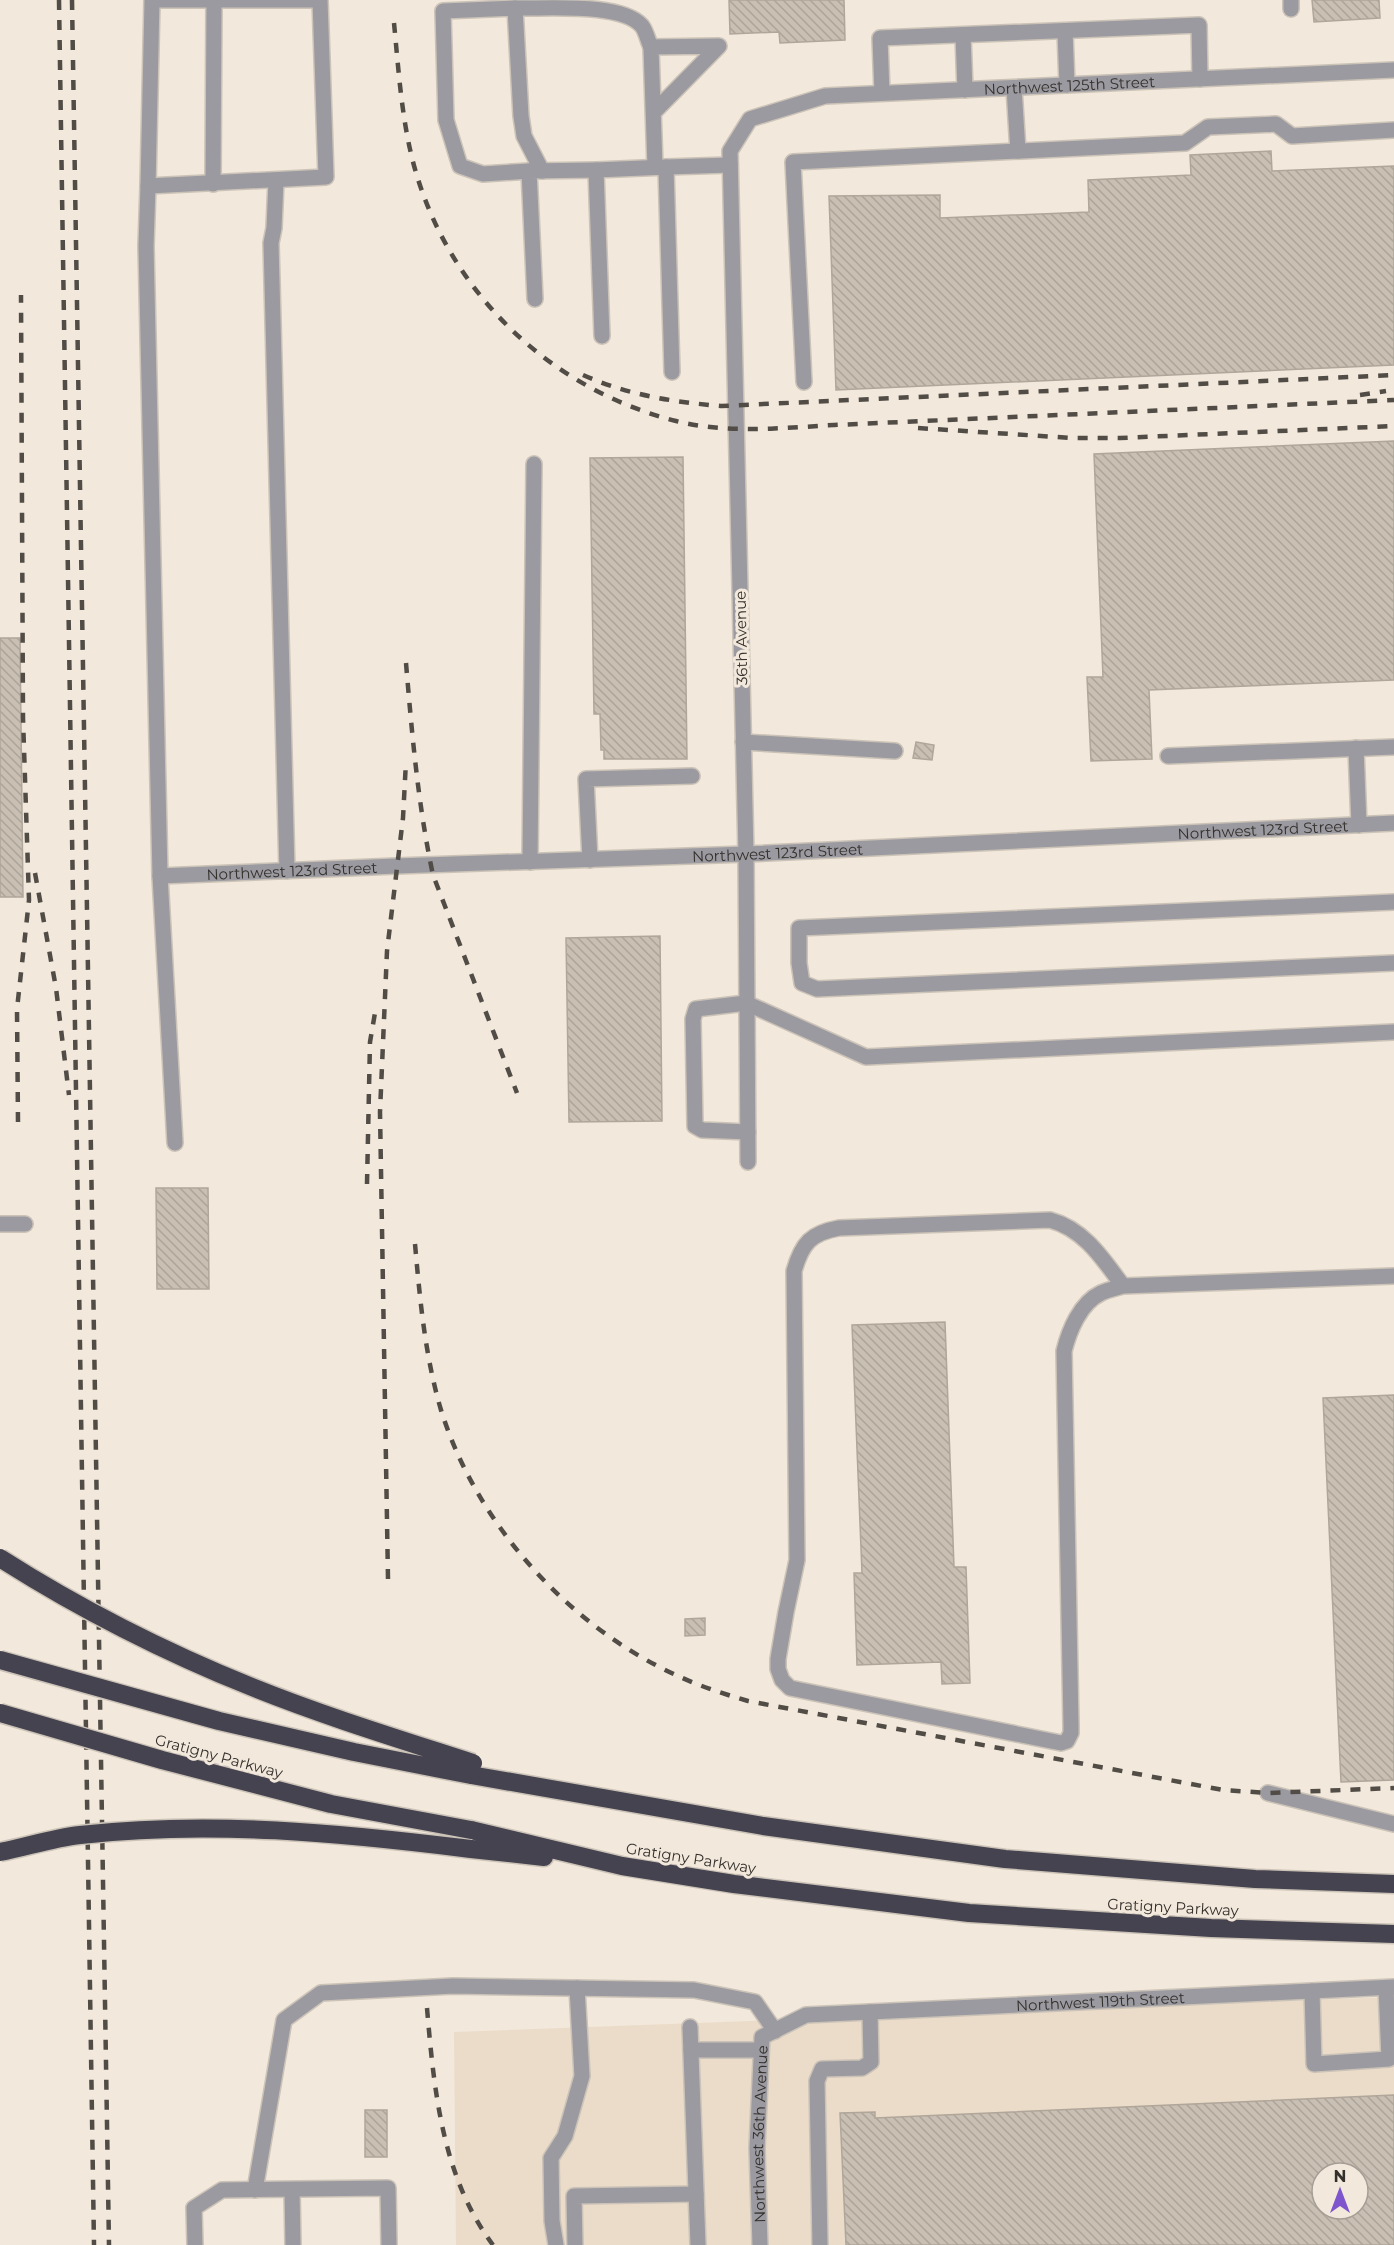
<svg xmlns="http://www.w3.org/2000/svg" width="1394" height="2245" viewBox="0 0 1394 2245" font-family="Montserrat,sans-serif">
  <defs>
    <pattern id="building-back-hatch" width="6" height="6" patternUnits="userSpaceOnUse" patternTransform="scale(1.5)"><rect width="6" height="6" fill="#c9bfb3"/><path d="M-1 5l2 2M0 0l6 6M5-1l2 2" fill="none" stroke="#ada49a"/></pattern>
  </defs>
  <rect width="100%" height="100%" fill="#f2e8db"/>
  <path fill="#ebdcc9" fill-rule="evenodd" d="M1394 1997V2245H456L454 2032ZM1322 2173H1358V2209H1322Z"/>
  <path fill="url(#building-back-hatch)" stroke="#b0a69a" stroke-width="1.5" fill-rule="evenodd" d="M729 0H844L845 40 780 43 779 32 730 34Z
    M1312 0H1379L1380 18 1314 22Z
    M1271 151 1272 171 1394 166V365L836 390 829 196 940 195V218L1089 212 1088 180 1191 175 1190 155Z
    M1394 441V680L1149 690 1152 759 1091 761 1087 677H1103L1094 454Z
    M683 457 687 759H604V750H601L600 714H594L590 458Z
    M0 638H20L23 897H0Z
    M916 742 934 745 932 760 913 758Z
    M660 936 662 1121 569 1122 566 938Z
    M156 1188H208L209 1289H157Z
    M945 1322 954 1567H966L970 1683 942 1684 941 1662 857 1665 854 1573H862L852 1325Z
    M1394 1395V1780L1341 1782 1323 1398Z
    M705 1618V1635L685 1636V1619Z
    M1394 2095V2245H846L840 2113 875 2112V2118ZM1322 2173H1358V2209H1322Z
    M365 2110H387V2157H365Z"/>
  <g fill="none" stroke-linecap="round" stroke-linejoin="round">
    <defs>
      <g id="minor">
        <path d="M152 0H320L326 177 148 186 152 0"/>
        <path d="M1291 0V9"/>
        <path d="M515 8C546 9 621 2 642 26 646 31 648 41 651 47"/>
        <path d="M1065 31 1067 85"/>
        <path d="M963 35 965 90"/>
        <path d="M1014 88 1018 151"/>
        <path d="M882 93 880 38 1199 25 1200 79"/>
        <path d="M654 112 719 46 651 47 655 167"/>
        <path d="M666 167 730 165"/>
        <path d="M529 171 483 174 460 166 446 120 443 11 515 8 521 116 524 136 542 171"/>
        <path d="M276 181 274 228 271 243 287 871"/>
        <path d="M213 184 214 0"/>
        <path d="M148 186 146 246 160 876 175 1143"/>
        <path d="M535 299 529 171 596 170"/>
        <path d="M602 336 596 170 666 167 672 372"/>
        <path d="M804 382 793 162 1185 143 1208 127 1276 124 1292 136 1394 130"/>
        <path d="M743 742 895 751"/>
        <path d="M1356 748 1359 825"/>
        <path d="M1168 756 1394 747"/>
        <path d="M590 860 586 779 692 776"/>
        <path d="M530 862 534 464"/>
        <path id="s1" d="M160 876 396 866 746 854 1394 823"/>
        <path d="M1394 902 799 928V963L802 983 817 989 1394 963"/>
        <path d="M748 1132 702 1130 695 1126 693 1019 696 1009 746 1003 866 1057 1394 1032"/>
        <path id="s2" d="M748 1162 746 854 730 151 750 119 825 96 1394 70"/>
        <path d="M0 1224H25"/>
        <path d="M1123 1286C1103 1259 1084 1229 1050 1220L839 1228C811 1233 802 1243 794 1271L797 1560 786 1612 778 1659V1669L782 1680 790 1688 1061 1743 1067 1741 1071 1733V1725L1064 1351C1069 1331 1080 1303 1101 1293 1107 1290 1116 1288 1123 1286L1394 1276"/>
        <path d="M1268 1793 1394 1824"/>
        <path d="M1312 1991 1314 2064 1389 2059 1386 1988"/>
        <path d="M690 2027 698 2245"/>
        <path d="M691 2050H761"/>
        <path d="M255 2190 284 2020 321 1993 453 1986 694 1990 755 2002 775 2031"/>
        <path d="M292 2190 293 2245"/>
        <path d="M195 2245 194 2208 222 2190 388 2188 389 2245"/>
        <path d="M556 2245 552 2221 551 2158 565 2136 582 2076 577 1988"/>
        <path d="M575 2245 574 2196 696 2194"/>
        <path id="s3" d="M760 2245 757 2148 762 2037 806 2015 1394 1987"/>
        <path d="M820 2245 817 2081 822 2069 862 2068 871 2062 870 2012"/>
      </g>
      <path id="highway" d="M471 1775 763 1826 1005 1859 1255 1879 1394 1884
        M471 1830 622 1866 734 1884 969 1913 1211 1928 1394 1934
        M471 1849 544 1857"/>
    </defs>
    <use href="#minor" stroke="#ccc3b8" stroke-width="18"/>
    <use href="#highway" stroke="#ccc3b8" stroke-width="21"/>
    <use href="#minor" stroke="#9b9aa0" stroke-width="15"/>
    <use href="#highway" stroke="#45434f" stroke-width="18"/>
    <path stroke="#514c46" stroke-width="4.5" stroke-dasharray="10 10" stroke-linecap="butt" d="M59 0 94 2245
      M72 0 109 2245
      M394 23C399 74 402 127 417 176 454 297 553 390 676 421 727 434 782 428 834 425L1394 400
      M583 375C628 395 673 402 721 406L1394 375
      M1360 395 1386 391
      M918 428 1072 438H1120L1394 426
      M406 663C412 734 418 805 433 875L517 1093
      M35 873 56 988 69 1095
      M18 1122 17 1009 29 900 23 718 21 295
      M367 1184 370 1042 376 1007
      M415 1244C420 1300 425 1356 441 1410 476 1523 568 1626 676 1675 699 1686 724 1694 748 1701L1223 1790 1268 1793 1394 1788
      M388 1579 380 1112 387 951 403 818 406 761
      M427 2008C434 2090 442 2177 493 2245"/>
    <defs>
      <path id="highway-bridge" d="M0 1558C80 1609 165 1652 252 1687 324 1716 399 1739 473 1763
        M0 1660 219 1721 354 1752 471 1775
        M0 1713 162 1760 331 1804 471 1830
        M0 1852C26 1847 53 1838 80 1835 211 1820 341 1833 471 1849"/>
    </defs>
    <use href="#highway-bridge" stroke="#ccc3b8" stroke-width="21" stroke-linecap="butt"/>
    <use href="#highway-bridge" stroke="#45434f" stroke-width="18"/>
  </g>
  <g text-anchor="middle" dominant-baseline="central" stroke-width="6" stroke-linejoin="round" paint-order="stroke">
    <g font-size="15" fill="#34302c" stroke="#f2e8db">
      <text stroke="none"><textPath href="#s2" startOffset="1372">Northwest 125th Street</textPath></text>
      <text transform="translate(741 638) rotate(-91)">36th Avenue</text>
      <text stroke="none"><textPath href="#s1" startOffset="1104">Northwest 123rd Street</textPath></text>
      <text stroke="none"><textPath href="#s1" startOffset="618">Northwest 123rd Street</textPath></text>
      <text stroke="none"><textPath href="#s1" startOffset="132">Northwest 123rd Street</textPath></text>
      <text transform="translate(219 1756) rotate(15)">Gratigny Parkway</text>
      <text transform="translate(691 1858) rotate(9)">Gratigny Parkway</text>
      <text transform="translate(1173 1907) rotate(3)">Gratigny Parkway</text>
      <text stroke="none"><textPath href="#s3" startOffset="552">Northwest 119th Street</textPath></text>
      <text stroke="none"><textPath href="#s3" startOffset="111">Northwest 36th Avenue</textPath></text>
    </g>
  </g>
  <g transform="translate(1340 2191)"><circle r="28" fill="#f2e8db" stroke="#a69e95" stroke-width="1.5"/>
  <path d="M0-4.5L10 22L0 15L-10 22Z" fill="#7f55ce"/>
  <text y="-9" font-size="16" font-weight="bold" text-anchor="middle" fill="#34302c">N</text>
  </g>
</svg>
